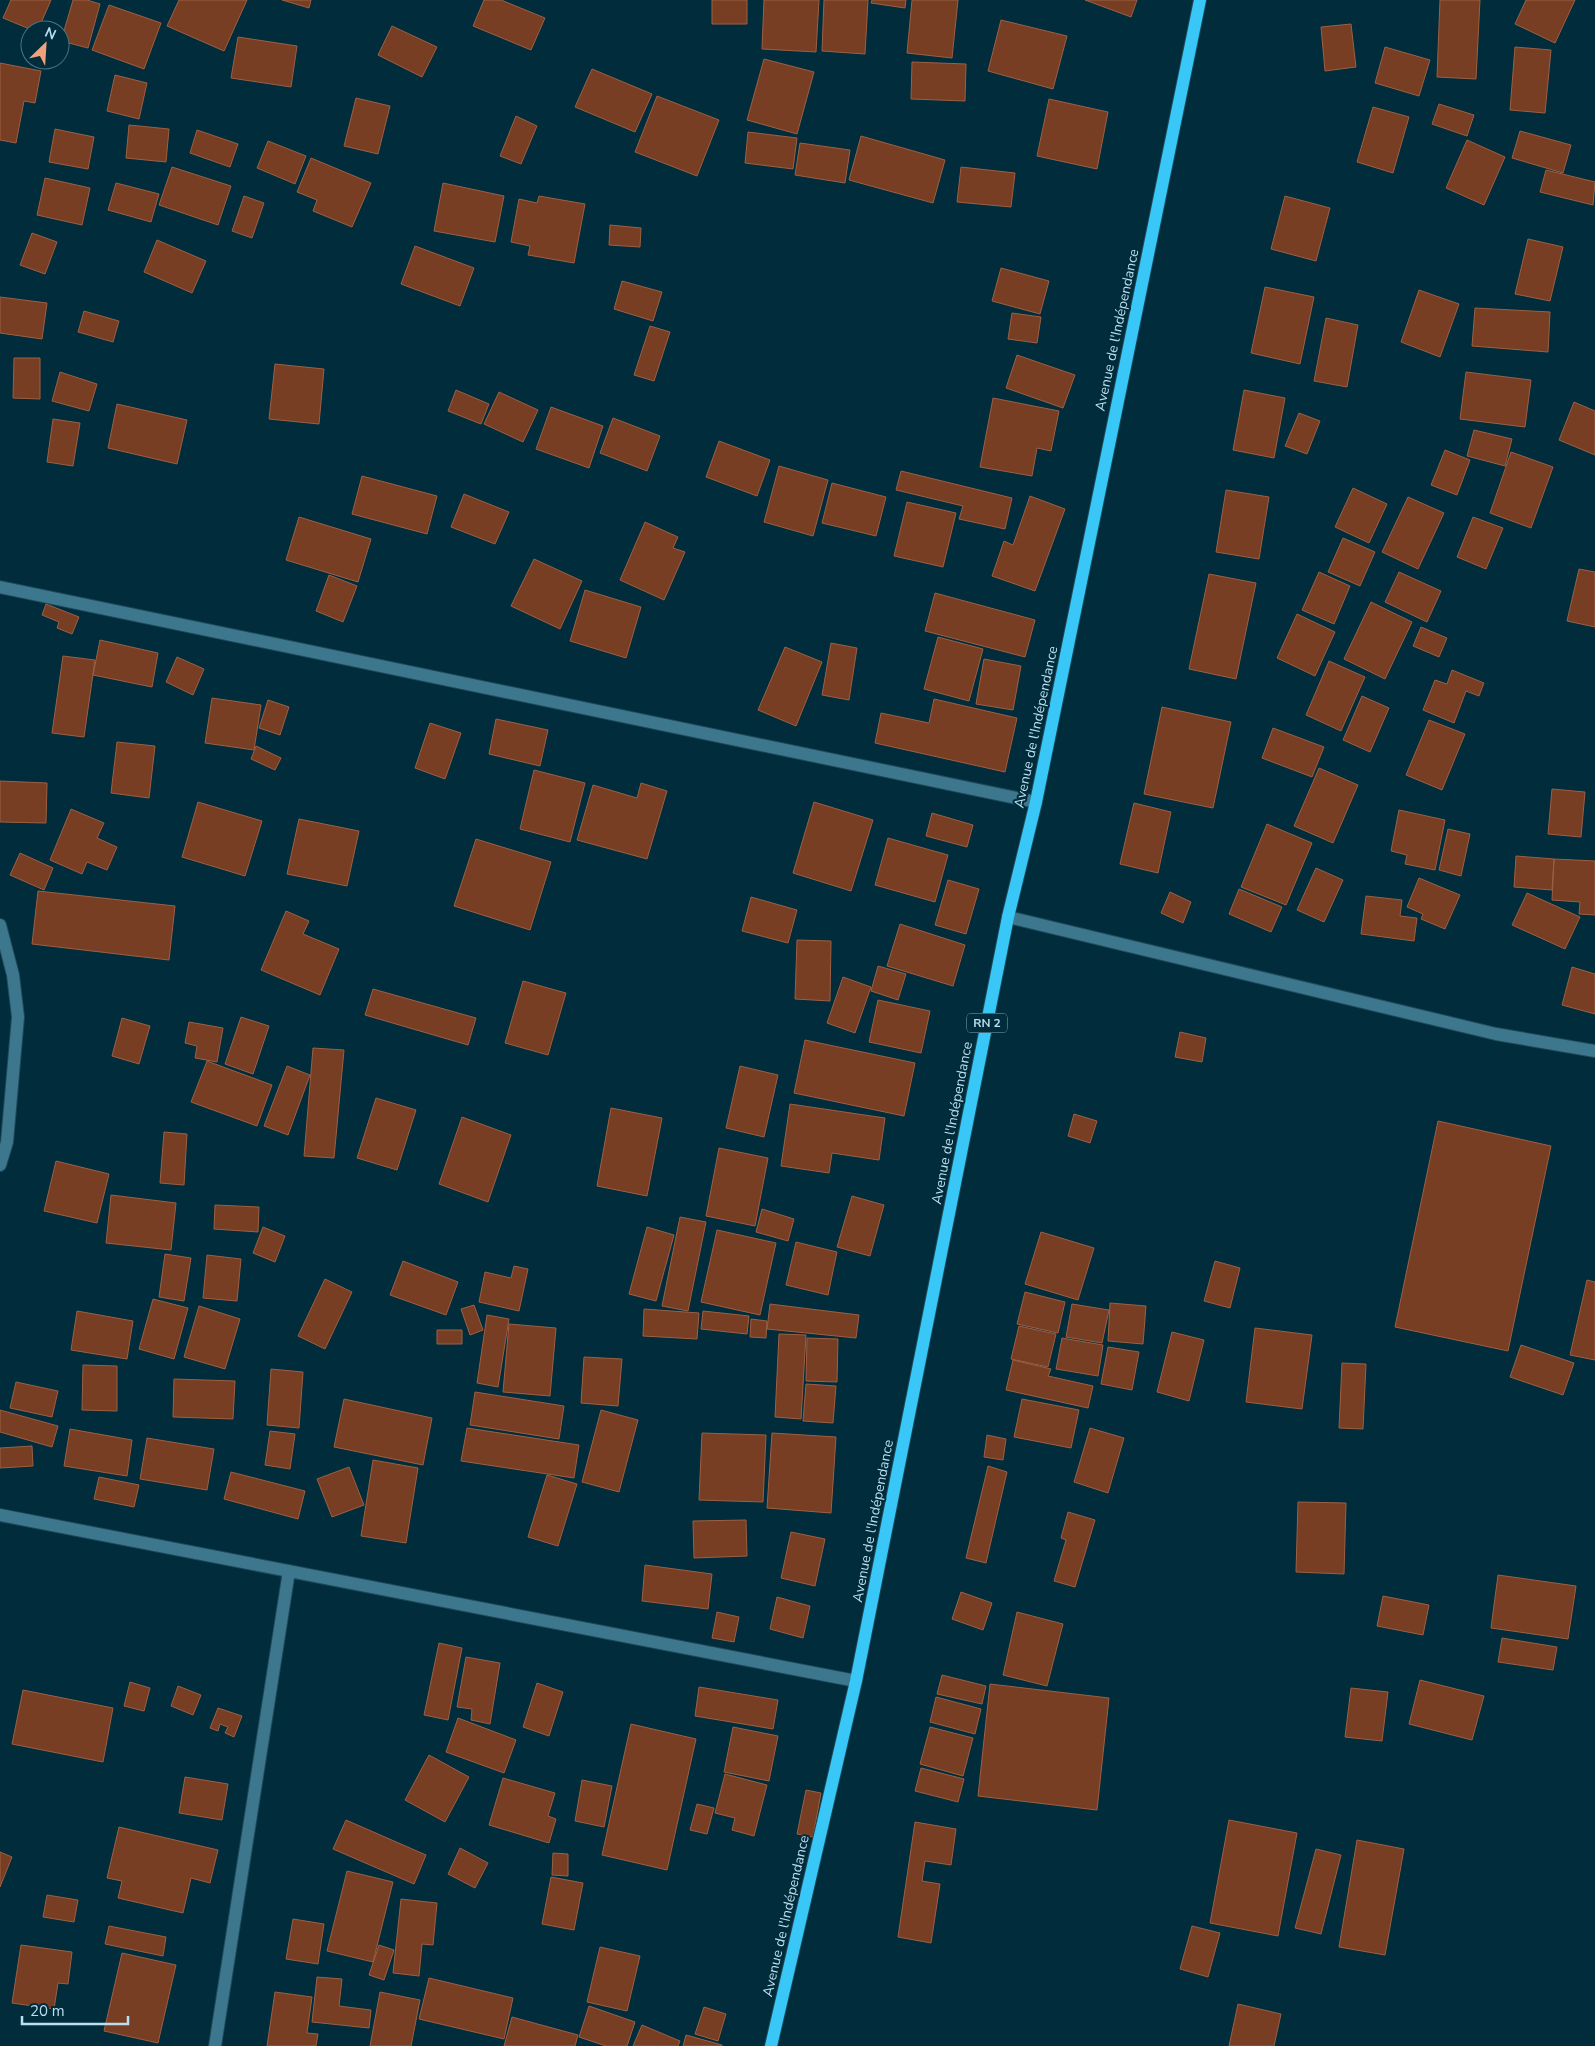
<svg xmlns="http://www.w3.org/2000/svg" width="1595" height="2046" viewBox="0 0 1595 2046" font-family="'Nunito Sans',sans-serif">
  <rect width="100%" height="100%" fill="#002c3b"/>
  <path fill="#773e23" stroke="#9c6044" d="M11 0H51L38 30H32L3 18Z
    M73 0H87L100 4 88 48 61 41Z
    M179 0H247L224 51 167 26Z
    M282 0H311L309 8Z
    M484 0H501L545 18 531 50 473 26Z
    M712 0H747V24H712Z
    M764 0H819L816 52 762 49Z
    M824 0H868L865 54 822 51Z
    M872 0H906L905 8 871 3Z
    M912 0H958L952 58 907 53Z
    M1085 0H1137L1131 17Z
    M1440 0H1480L1476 79 1437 77Z
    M1526 0H1575L1555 43 1515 24Z
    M109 5 161 23 144 69 92 50Z
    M1001 20 1067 36 1053 89 988 71Z
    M1351 24 1356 67 1325 71 1321 27Z
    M392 26 437 47 422 77 378 55Z
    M238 37 297 46 291 87 231 78Z
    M1385 47 1430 60 1419 96 1375 83Z
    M1515 47 1551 50 1545 113 1510 110Z
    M764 59 814 72 797 134 747 120Z
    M912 62 966 64 965 101 911 99Z
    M0 63 41 71 35 103 24 101 16 143 0 140Z
    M592 69 652 94 635 132 575 107Z
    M115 75 147 83 139 119 107 111Z
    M657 96 719 120 697 176 635 152Z
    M356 98 390 106 378 154 344 146Z
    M1049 99 1108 112 1097 169 1037 156Z
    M1439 104 1474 115 1467 136 1432 124Z
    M1373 107 1409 117 1393 173 1357 162Z
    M516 116 537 126 521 164 500 156Z
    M129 125 169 129 166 162 126 158Z
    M55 129 94 137 88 169 49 162Z
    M197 130 238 144 230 167 190 153Z
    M1520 131 1571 145 1563 173 1512 158Z
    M748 132 797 138 793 169 745 163Z
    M861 136 945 160 933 203 849 180Z
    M1467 140 1505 157 1484 205 1446 188Z
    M268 141 306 156 295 184 257 168Z
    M800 143 850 150 845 183 795 175Z
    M311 158 371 183 352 227 313 211 317 200 297 192Z
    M172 167 231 186 218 225 159 205Z
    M961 167 1015 173 1011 207 957 202Z
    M1546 170 1595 182 1593 205 1540 192Z
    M45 178 90 188 82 225 37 215Z
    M116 183 159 194 151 222 108 210Z
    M443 183 504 196 495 242 434 231Z
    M244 196 264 203 252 238 232 231Z
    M539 196 585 204 574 263 528 255 530 246 511 242 519 199 537 203Z
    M1285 196 1330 208 1316 261 1271 249Z
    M610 225 641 228 640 247 609 245Z
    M32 233 57 242 45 274 20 265Z
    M1528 239 1563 247 1550 301 1515 294Z
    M157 240 206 261 192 293 144 272Z
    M415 246 474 268 460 306 401 284Z
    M1001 268 1049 281 1040 314 992 301Z
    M622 281 662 292 653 321 614 309Z
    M1265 287 1314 297 1300 364 1251 353Z
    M1419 290 1459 304 1440 357 1401 342Z
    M0 297 47 303 42 339 0 333Z
    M1475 308 1550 312 1548 352 1472 346Z
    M84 311 119 321 113 342 78 332Z
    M1012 313 1041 317 1037 343 1008 339Z
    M1326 318 1358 325 1347 387 1314 381Z
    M650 326 670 332 654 381 634 375Z
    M1017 355 1075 375 1063 408 1006 388Z
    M14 358H40V399L13 398Z
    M275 364 324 369 319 424 269 419Z
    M60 372 97 384 89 411 52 401Z
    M1466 372 1531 380 1525 427 1460 419Z
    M456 390 489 404 481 424 448 411Z
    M1244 390 1285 398 1274 458 1233 450Z
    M499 392 538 410 523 442 484 424Z
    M993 398 1059 411 1051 451 1037 448 1032 476 980 467Z
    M1574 402 1595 411V455L1559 440Z
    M117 404 187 420 177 464 108 448Z
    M551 407 603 426 589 468 536 449Z
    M1299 413 1320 421 1307 454 1285 446Z
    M613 418 660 436 647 471 600 453Z
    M53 419 80 423 73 466 47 462Z
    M1474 430 1512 439 1505 466 1467 456Z
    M719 441 770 460 757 496 706 477Z
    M1445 450 1470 460 1457 495 1431 485Z
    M1511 452 1553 467 1531 528 1490 513Z
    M779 466 828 480 813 536 764 522Z
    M901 471 1012 498 1005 529 959 519 963 506 896 490Z
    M362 476 437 496 427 534 352 514Z
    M832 483 886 497 876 536 822 523Z
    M1353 488 1387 504 1369 543 1335 527Z
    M1226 490 1269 497 1259 559 1216 552Z
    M464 494 509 512 495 544 451 527Z
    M1030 496 1065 509 1035 591 992 576 1004 541 1013 545Z
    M1408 497 1444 513 1418 569 1382 552Z
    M907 502 956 513 943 567 894 556Z
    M299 517 371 539 358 582 286 560Z
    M1473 517 1503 528 1486 569 1457 557Z
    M645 522 678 537 673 548 685 552 664 600 620 580Z
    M1343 538 1375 552 1360 586 1328 572Z
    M534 559 582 581 560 629 511 606Z
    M1579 569 1595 572V627L1567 621Z
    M1319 572 1350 586 1334 624 1302 610Z
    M1399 572 1441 591 1427 622 1385 602Z
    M1209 574 1256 583 1236 679 1189 669Z
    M329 575 357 586 343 622 316 611Z
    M585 590 641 607 626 658 570 641Z
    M935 593 1035 620 1025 657 925 631Z
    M1371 602 1412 622 1385 679 1344 659Z
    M46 604 79 617 72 634 57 628 59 622 42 615Z
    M1297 614 1335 632 1315 676 1277 658Z
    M1421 627 1447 638 1439 657 1413 646Z
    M938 637 983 649 969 701 924 689Z
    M100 640 158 653 152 687 93 675Z
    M831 643 857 648 849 700 822 695Z
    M785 647 822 662 796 726 758 710Z
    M63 656 95 660 84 737 52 733Z
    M177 657 204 669 193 695 166 682Z
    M984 659 1021 666 1013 710 976 704Z
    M1329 661 1365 677 1341 731 1306 715Z
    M1452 670 1484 683 1479 696 1466 691 1454 723 1423 710 1435 680 1447 684Z
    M1362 696 1389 708 1370 752 1343 740Z
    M212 698 261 705 254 750 205 743Z
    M934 699 1017 718 1005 772 875 743 881 713 929 723Z
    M268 700 289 707 280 735 259 728Z
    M1162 707 1231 722 1213 808 1144 794Z
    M496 719 548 730 540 766 489 754Z
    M1429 720 1465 734 1442 790 1406 775Z
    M430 723 461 733 445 779 415 768Z
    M1273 728 1324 747 1312 777 1262 758Z
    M117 742 155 746 149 798 111 793Z
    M256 746 281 758 275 770 251 759Z
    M1319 768 1358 785 1333 843 1294 826Z
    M534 770 585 783 570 842 520 829Z
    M0 781 47 783 46 823 0 822Z
    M641 783 667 791 647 859 577 840 593 785 637 798Z
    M1552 789 1585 792 1581 837 1548 834Z
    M198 802 262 821 245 876 182 857Z
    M814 802 873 820 851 891 793 873Z
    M1134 803 1171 812 1158 873 1120 864Z
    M71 809 104 823 97 838 117 847 107 870 87 862 82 874 50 860Z
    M1399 810 1445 820 1435 870 1405 864 1407 855 1391 851Z
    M932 813 973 825 967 847 926 836Z
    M299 819 359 831 347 886 287 874Z
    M1267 824 1312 843 1286 905 1241 887Z
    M1448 829 1470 834 1461 876 1439 870Z
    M888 838 948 855 935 902 875 885Z
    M476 839 551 862 530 930 454 906Z
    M20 853 53 868 44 890 10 875Z
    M1516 856 1554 859 1552 890 1514 887Z
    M1554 859 1595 861V915L1579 914 1580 902 1552 900Z
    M1316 868 1343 880 1324 922 1297 910Z
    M1419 878 1460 895 1445 929 1421 919 1423 914 1407 907Z
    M948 880 979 889 966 934 935 925Z
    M1239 889 1282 907 1271 932 1229 914Z
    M38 891 175 906 169 960 32 944Z
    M1170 892 1191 902 1183 923 1161 913Z
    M1527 893 1580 917 1565 949 1512 925Z
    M1366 896 1402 900 1400 916 1417 918 1414 941 1361 934Z
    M751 897 797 910 788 943 742 931Z
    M286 911 309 921 303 934 339 949 320 995 261 970Z
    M900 924 965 945 953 986 887 966Z
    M797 940 831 941 830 1001 795 999Z
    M878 966 906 974 898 1000 871 991Z
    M1572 967 1595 974V1014L1562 1005Z
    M843 977 871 987 855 1033 827 1023Z
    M523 981 566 993 548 1055 505 1043Z
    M373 989 476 1018 468 1045 365 1015Z
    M878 1000 930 1011 921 1053 869 1042Z
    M241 1017 269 1026 253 1074 225 1064Z
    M122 1018 150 1026 139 1064 112 1056Z
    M189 1022 223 1028 217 1062 195 1058 197 1046 185 1043Z
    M1180 1032 1206 1038 1202 1062 1175 1057Z
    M805 1040 915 1063 904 1116 794 1093Z
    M313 1048 344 1050 334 1158 304 1156Z
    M207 1061 272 1085 257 1126 191 1102Z
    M287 1066 310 1075 288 1135 264 1126Z
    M740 1066 778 1075 764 1137 726 1128Z
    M376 1098 416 1110 397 1170 357 1158Z
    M790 1104 885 1118 879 1160 832 1153 829 1173 781 1166Z
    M611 1108 662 1118 647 1196 597 1186Z
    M1074 1114 1097 1121 1090 1143 1068 1136Z
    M462 1117 511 1135 488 1202 439 1184Z
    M1438 1121 1551 1146 1508 1351 1395 1327Z
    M164 1132 187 1134 184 1185 160 1183Z
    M719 1148 768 1158 755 1226 706 1216Z
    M56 1161 109 1174 97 1223 44 1211Z
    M111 1195 176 1203 171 1250 106 1243Z
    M852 1196 884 1205 870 1256 837 1247Z
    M215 1205 259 1207 258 1232 214 1229Z
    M762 1209 794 1219 788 1241 756 1232Z
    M680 1217 706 1222 688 1311 662 1306Z
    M263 1227 285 1236 275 1262 253 1253Z
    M647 1227 674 1235 656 1301 629 1294Z
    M717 1230 776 1243 760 1315 701 1302Z
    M1041 1232 1094 1248 1078 1300 1025 1284Z
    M796 1242 837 1252 828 1295 786 1285Z
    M165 1254 191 1258 184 1301 159 1297Z
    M207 1255 241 1259 237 1301 203 1298Z
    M403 1261 458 1282 446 1315 390 1295Z
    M1215 1261 1240 1268 1230 1308 1204 1301Z
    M514 1266 528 1269 519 1311 479 1302 485 1272 511 1278Z
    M325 1279 352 1292 325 1349 298 1336Z
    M1587 1280 1595 1282V1360L1570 1355Z
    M1025 1292 1065 1302 1058 1333 1017 1324Z
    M153 1299 188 1308 174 1359 139 1349Z
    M1110 1303 1146 1306 1143 1344 1108 1341Z
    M770 1304 859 1315 856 1338 767 1329Z
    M1072 1304 1109 1310 1102 1343 1066 1337Z
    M474 1305 483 1330 470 1335 461 1309Z
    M199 1306 240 1319 225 1369 184 1357Z
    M644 1309 699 1313 697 1339 643 1336Z
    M77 1311 133 1321 127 1359 71 1350Z
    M703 1311 749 1316 747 1334 701 1329Z
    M487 1315 509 1319 498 1387 477 1383Z
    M751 1319 767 1321 766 1338 750 1337Z
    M509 1324 556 1328 550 1396 503 1392Z
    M1019 1326 1056 1334 1048 1367 1011 1359Z
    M1255 1328 1312 1335 1302 1409 1246 1402Z
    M437 1330H462V1344H437Z
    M1172 1332 1204 1340 1189 1401 1157 1392Z
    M779 1334 806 1335 801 1419 775 1417Z
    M807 1338 838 1339 837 1382 806 1381Z
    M1062 1338 1103 1345 1098 1376 1056 1369Z
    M1521 1345 1574 1363 1563 1395 1510 1377Z
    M1108 1347 1139 1352 1132 1390 1101 1384Z
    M584 1357 622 1359 618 1406 581 1403Z
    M1013 1360 1051 1369 1048 1376 1093 1386 1088 1408 1006 1390Z
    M1342 1363 1366 1364 1363 1429 1339 1428Z
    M83 1365 117 1366V1411L82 1410Z
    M271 1369 303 1372 299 1428 267 1425Z
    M174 1379 235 1381 233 1419 173 1417Z
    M16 1382 58 1391 52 1417 10 1408Z
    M806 1384 836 1386 833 1423 803 1421Z
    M475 1392 564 1406 559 1439 470 1425Z
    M344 1399 432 1418 423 1465 334 1447Z
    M1022 1399 1079 1410 1071 1448 1014 1437Z
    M0 1410 58 1426 52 1447 0 1432Z
    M601 1410 638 1420 619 1492 582 1482Z
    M467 1428 579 1445 574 1478 461 1461Z
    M1090 1428 1124 1438 1108 1493 1074 1482Z
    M70 1429 132 1440 127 1476 64 1466Z
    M270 1431 295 1434 290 1469 265 1465Z
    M702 1433 766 1435 763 1502 699 1500Z
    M772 1433 836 1437 831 1513 767 1508Z
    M987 1435 1006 1439 1003 1460 984 1457Z
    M147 1438 214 1449 207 1490 140 1479Z
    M32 1446 33 1466 0 1468V1448Z
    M373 1460 418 1468 406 1543 361 1536Z
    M988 1466 1007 1472 986 1563 966 1558Z
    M349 1467 364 1505 332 1517 317 1479Z
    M231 1472 305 1491 298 1519 224 1499Z
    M547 1475 577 1484 558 1546 528 1537Z
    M99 1477 139 1485 134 1507 94 1499Z
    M1298 1502 1346 1503 1344 1574 1296 1572Z
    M1068 1512 1095 1520 1075 1587 1054 1581 1066 1540 1061 1538Z
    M746 1520 747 1556 694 1558 693 1521Z
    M791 1532 825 1539 815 1586 781 1578Z
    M645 1565 712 1574 708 1609 642 1601Z
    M1498 1575 1576 1586 1568 1639 1491 1628Z
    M961 1592 992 1603 983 1630 952 1619Z
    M1383 1596 1429 1605 1423 1635 1377 1626Z
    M777 1597 810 1606 803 1638 770 1629Z
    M717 1612 739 1617 734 1642 712 1638Z
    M1017 1612 1063 1624 1047 1686 1003 1675Z
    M1502 1638 1557 1647 1553 1670 1498 1662Z
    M439 1643 462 1648 448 1720 424 1715Z
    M466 1657 500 1663 490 1724 471 1720 472 1709 457 1707Z
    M942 1675 986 1686 982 1704 937 1694Z
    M1420 1680 1484 1696 1472 1740 1409 1724Z
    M130 1682 150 1688 144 1711 124 1706Z
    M537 1683 563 1692 549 1736 523 1727Z
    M990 1684 1109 1698 1097 1810 978 1796Z
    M178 1686 201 1695 193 1715 171 1706Z
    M699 1687 778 1700 773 1729 695 1716Z
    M1351 1688 1388 1692 1382 1741 1345 1737Z
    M23 1690 113 1708 103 1762 12 1744Z
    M936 1697 981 1709 975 1734 930 1722Z
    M218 1708 242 1716 234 1737 225 1733 228 1727 220 1724 218 1731 210 1728Z
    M458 1718 516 1740 504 1773 446 1752Z
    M631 1724 696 1739 667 1870 602 1855Z
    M733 1727 778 1736 769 1781 724 1772Z
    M930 1727 973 1738 963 1776 920 1764Z
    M429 1755 469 1777 445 1822 405 1800Z
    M921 1768 964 1779 958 1802 915 1791Z
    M725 1774 767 1785 754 1836 732 1830 735 1818 715 1813Z
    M185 1777 228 1784 222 1820 179 1813Z
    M503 1778 555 1793 548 1816 556 1819 549 1843 489 1825Z
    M582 1780 612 1786 604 1827 575 1821Z
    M806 1790 821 1793 813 1837 797 1834Z
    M697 1804 714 1808 707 1834 690 1830Z
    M346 1820 426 1855 414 1884 333 1849Z
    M1229 1820 1297 1833 1278 1936 1210 1923Z
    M915 1822 956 1829 951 1865 925 1861 922 1881 940 1884 931 1943 898 1937Z
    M119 1827 218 1850 210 1883 191 1878 183 1913 118 1898 122 1881 107 1878Z
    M1357 1840 1404 1849 1385 1955 1339 1947Z
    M460 1848 488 1863 475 1888 448 1874Z
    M1316 1849 1341 1855 1321 1934 1295 1928Z
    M0 1852 12 1857 0 1887Z
    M553 1853 568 1854V1876L552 1875Z
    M347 1871 393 1882 373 1962 327 1951Z
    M551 1877 583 1883 574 1930 542 1924Z
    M47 1895 78 1900 74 1922 43 1917Z
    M401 1899 437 1903 433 1945 422 1944 419 1976 393 1973Z
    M293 1919 324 1924 318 1964 286 1959Z
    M109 1926 166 1937 163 1956 105 1944Z
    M1192 1926 1220 1933 1208 1977 1180 1969Z
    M21 1945 72 1952 68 1984 58 1983 54 2009 12 2003Z
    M379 1945 394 1950 384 1980 369 1975Z
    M600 1947 640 1956 627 2011 587 2002Z
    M122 1953 176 1965 158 2043 104 2031Z
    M317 1977 342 1979 339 2006 371 2010 369 2028 312 2022Z
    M429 1978 513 1998 504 2039 419 2019Z
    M275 1992 312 1997 307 2033 318 2034 316 2046H267Z
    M380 1992 420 2000 411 2046H370Z
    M1238 2004 1281 2014 1274 2046H1229Z
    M589 2006 635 2022 627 2046H606L579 2037Z
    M704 2007 726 2014 718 2041 695 2034Z
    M512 2017 578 2035 575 2046H504Z
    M642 2025 680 2041 678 2046H633Z
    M686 2035 722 2045V2046H683Z"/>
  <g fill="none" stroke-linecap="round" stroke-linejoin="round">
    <defs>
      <path id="minor" d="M0 587 1036 802
        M1008 917 1496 1034 1595 1051
        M0 925 13 975 18 1017 7 1142 0 1165
        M0 1515 856 1681
        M215 2046 289 1571"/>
      <path id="major" d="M771 2046 856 1681 1008 917 1036 802 1200 0"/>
    </defs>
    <use href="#minor" stroke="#1e4958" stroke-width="14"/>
    <use href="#major" stroke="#1e4958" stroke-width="14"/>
    <use href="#minor" stroke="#3c778e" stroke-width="12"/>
    <use href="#major" stroke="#38c7f6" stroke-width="12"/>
  </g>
  <g text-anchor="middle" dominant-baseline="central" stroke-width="4" stroke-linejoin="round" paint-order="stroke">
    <rect fill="#002c3b" stroke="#82a9b9" stroke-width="1" x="967" y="1013.5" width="40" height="19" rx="4"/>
    <g font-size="12" font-weight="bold" fill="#badfef">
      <text x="987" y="1023">RN 2</text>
    </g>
    <g font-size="14" fill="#badfef" stroke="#002c3b">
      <text transform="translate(1117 330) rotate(-78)">Avenue de l'Indépendance</text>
      <text transform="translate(1036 727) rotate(-78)">Avenue de l'Indépendance</text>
      <text transform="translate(952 1123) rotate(-79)">Avenue de l'Indépendance</text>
      <text transform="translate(873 1521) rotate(-79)">Avenue de l'Indépendance</text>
      <text transform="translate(786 1916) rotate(-77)">Avenue de l'Indépendance</text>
    </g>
  </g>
  <g transform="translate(45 45) rotate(25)"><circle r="24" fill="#002c3b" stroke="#4a7483"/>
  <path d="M0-4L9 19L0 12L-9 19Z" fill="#f1a17c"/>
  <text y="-8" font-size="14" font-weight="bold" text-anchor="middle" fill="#badfef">N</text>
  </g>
  <path d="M22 2016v8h106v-8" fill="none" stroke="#badfef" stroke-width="2.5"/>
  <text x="30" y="2016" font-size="15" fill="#badfef" stroke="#002c3b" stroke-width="4" paint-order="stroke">20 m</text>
</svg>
